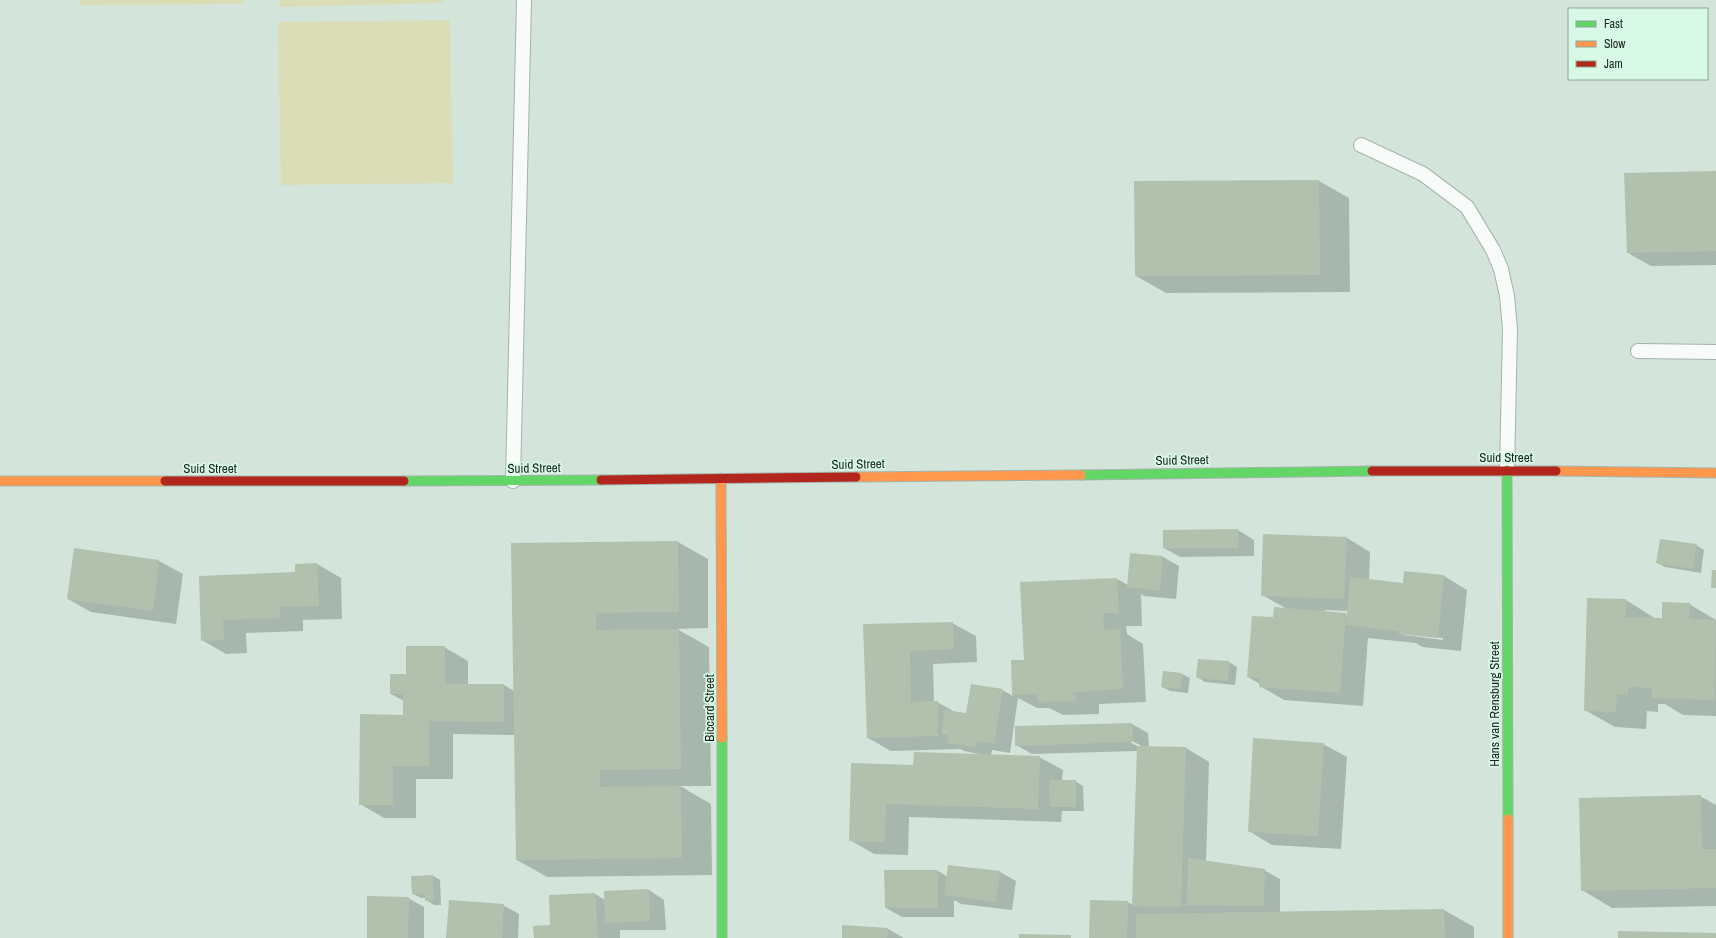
<svg xmlns="http://www.w3.org/2000/svg" width="1716" height="938" viewBox="0 0 1716 938" font-family="'Archivo Narrow',sans-serif">
  <rect width="100%" height="100%" fill="#d3e5da"/>
  <path fill="#dbddb7" d="M79 0H243V4L79 5Z
    M280 0H443V3L280 7Z
    M450 20 453 183 281 185 278 22Z"/>
  <path fill="#0003" fill-rule="evenodd" d="M1716 172V265L1651 266 1628 253Z
    M1319 181 1349 198 1350 292 1166 293 1136 276 1135 182Z
    M1238 530 1254 540V556L1180 557 1164 548V531Z
    M1347 538 1370 552 1369 580 1404 584 1444 576 1467 590 1461 651 1422 647 1416 643 1368 638 1363 706 1284 700 1260 686V684L1248 677 1274 618 1287 609 1262 595ZM1325 610 1348 611V615L1324 612ZM1401 633 1443 638V640L1404 635Z
    M678 542 708 559V628L677 629 709 647 711 786H680L711 804 712 875 547 877 517 860 515 735 453 734V779H416V818H384L360 804 404 716V701L391 694 407 675 444 647 468 661V685H504L514 691 512 544Z
    M1696 545 1704 550 1701 573 1665 567 1657 563Z
    M75 549 159 561 183 574 176 624 91 612 68 599Z
    M1131 554 1163 557 1179 566 1176 599 1144 596 1141 594 1142 626H1126L1127 634 1143 644 1146 702 1099 704V714L1063 715 1049 708H1037L1018 698 1010 753 992 750 991 755 1039 757 1063 770 1062 781H1075L1083 786 1084 811H1062L1061 822 909 817 908 855 874 854 850 840 914 766 979 755V754L964 751 960 749 891 751 868 738 864 625 952 623 976 636 977 662 933 664 934 702H937L955 712 967 714 1002 690 1013 696 1012 661H1025L1117 579 1128 585Z
    M317 564 341 578 342 619 303 620V631L246 633 247 653 226 654 202 640 200 577 296 573V565Z
    M1626 600 1656 619H1663L1689 604 1716 620V716L1683 715 1665 704H1658V712L1647 711 1646 729 1615 727 1585 710Z
    M1199 660 1229 662 1237 667 1235 685 1205 682 1197 677Z
    M1182 674 1190 678 1188 693 1170 691 1162 687Z
    M1132 724 1148 733 1149 747 1186 748 1209 762 1206 862 1264 870 1280 879V912L1444 910 1474 927V938H1090L1127 902 1133 905 1138 751 1032 754 1016 745ZM1129 739 1143 747H1139L1128 741Z
    M1323 744 1347 757 1341 849 1272 845 1249 831Z
    M1700 796 1716 805V906L1612 908 1582 890Z
    M938 871 948 877 1000 872 1016 881 1012 910 961 904 954 900V917H902L886 908Z
    M433 876 440 880 441 905H434L426 900V898H421L413 894Z
    M649 890 664 900 666 930H620V938H535L595 894 605 900Z
    M408 898 424 907V938H368Z
    M503 905 519 914 518 938H447Z
    M888 929 904 938H843Z"/>
  <path fill="#b1c1ad" d="M1716 171V251L1627 253 1624 173Z
    M1319 180 1320 275 1135 276 1134 181Z
    M1238 529 1239 548H1163V530Z
    M1263 534 1347 537 1344 599 1261 596Z
    M1660 539 1697 544 1693 569 1656 563Z
    M678 541 679 612 596 613V630L679 629 681 769 600 770V787L681 786 682 858 516 860 511 543Z
    M74 548 159 560 153 611 67 599Z
    M1130 553 1163 556 1160 591 1127 587Z
    M317 563 319 606 280 607V618L223 620 224 640 201 641 199 576 295 572V564Z
    M1712 570H1716V588H1711Z
    M1404 571 1444 575 1438 638 1398 634V631L1346 625 1350 577 1403 583Z
    M1117 578 1119 613H1103L1104 630 1120 629 1123 689 1075 692 1076 701 1038 702V694L1012 695 1011 660H1024L1020 582Z
    M1587 598 1626 599V617L1662 618V602L1690 603 1689 619 1716 620 1715 700 1652 698V688L1628 687V695L1617 694 1616 712 1584 711Z
    M1274 607 1346 613 1340 693 1259 687 1260 678 1247 677 1252 616 1273 617Z
    M953 622 954 649 910 651 911 702 938 701V736L867 738 863 624Z
    M406 646H445V684H504V722L429 721V766H393V805H359L360 714 403 715V694H390V674H406Z
    M1198 659 1229 661 1228 681 1196 678Z
    M1163 671 1182 673 1180 689 1161 687Z
    M971 684 1003 689 994 744 976 741 975 747 947 743 948 735 941 734 945 710 966 713Z
    M1132 723 1133 742 1015 746V726Z
    M1253 738 1324 743 1318 836 1248 832Z
    M1137 746 1186 747 1181 907 1132 906Z
    M914 752 1040 756 1038 809 886 804 885 842 849 841 851 763 913 765Z
    M1049 780H1076V807H1050Z
    M1701 795 1702 849H1716V888L1581 891 1579 798Z
    M1188 858 1265 869 1264 906 1187 905Z
    M948 865 1000 871 996 902 944 895Z
    M884 870H938V908H885Z
    M433 875 434 901H425V894H412L411 876Z
    M649 889 650 921 605 923 604 891Z
    M595 893 598 938H534L533 926 550 925 549 895Z
    M367 896 409 897 408 938H367Z
    M449 900 504 904 502 938H446Z
    M1090 900 1128 901 1127 938H1089Z
    M1444 909 1445 938H1136V914Z
    M842 925 888 928 887 938H842Z
    M1618 931 1716 933V938H1618Z
    M1019 934 1071 935V938H1019Z"/>
  <g fill="none" stroke-linecap="round" stroke-linejoin="round">
    <defs>
      <path id="lane" d="M1361 145 1423 174 1467 207 1493 250 1501 269 1507 296 1510 329 1507 470
        M1638 351 1716 352
        M513 481 524 0"/>
      <path id="fast" d="M1507 470 1508 819
        M1081 475 1372 471
        M404 481 601 480
        M722 738V938"/>
      <path id="slow" d="M1556 471 1716 473
        M856 477 1081 475
        M721 478 722 738
        M0 481H165
        M1508 819V938"/>
      <path id="jam" d="M1372 471H1556
        M601 480 856 477
        M165 481H404"/>
    </defs>
    <use href="#lane" stroke="#a5b3ab" stroke-width="16"/>
    <use href="#fast" stroke="#a5b3ab" stroke-width="11"/>
    <use href="#slow" stroke="#a5b3ab" stroke-width="11"/>
    <use href="#jam" stroke="#a5b3ab" stroke-width="11"/>
    <use href="#lane" stroke="#f8fbf9" stroke-width="14"/>
    <use href="#fast" stroke="#63d668" stroke-width="9"/>
    <use href="#slow" stroke="#ff974d" stroke-width="9"/>
    <use href="#jam" stroke="#b3261e" stroke-width="9"/>
  </g>
  <g text-anchor="middle" dominant-baseline="central" stroke-width="3.5" stroke-linejoin="round" paint-order="stroke">
    <g font-size="13" fill="#18241d" stroke="#d9f9e7">
      <text x="1506" y="457">Suid Street</text>
      <text transform="translate(1182 460) rotate(-1)">Suid Street</text>
      <text transform="translate(858 464) rotate(-1)">Suid Street</text>
      <text x="210" y="468">Suid Street</text>
      <text transform="translate(534 468) rotate(-1)">Suid Street</text>
      <text transform="translate(1494 704) rotate(-90)">Hans van Rensburg Street</text>
      <text transform="translate(709 708) rotate(-90)">Biccard Street</text>
    </g>
  </g>
  <rect x="1568" y="8" width="140" height="72" fill="#d9f9e7" stroke="#8ca496"/>
  <rect x="1576" y="21" width="20" height="6" fill="#63d668" stroke="#8ca496"/>
  <text x="1604" y="28" font-size="12" fill="#18241d">Fast</text>
  <rect x="1576" y="41" width="20" height="6" fill="#ff974d" stroke="#8ca496"/>
  <text x="1604" y="48" font-size="12" fill="#18241d">Slow</text>
  <rect x="1576" y="61" width="20" height="6" fill="#b3261e" stroke="#8ca496"/>
  <text x="1604" y="68" font-size="12" fill="#18241d">Jam</text>
</svg>
